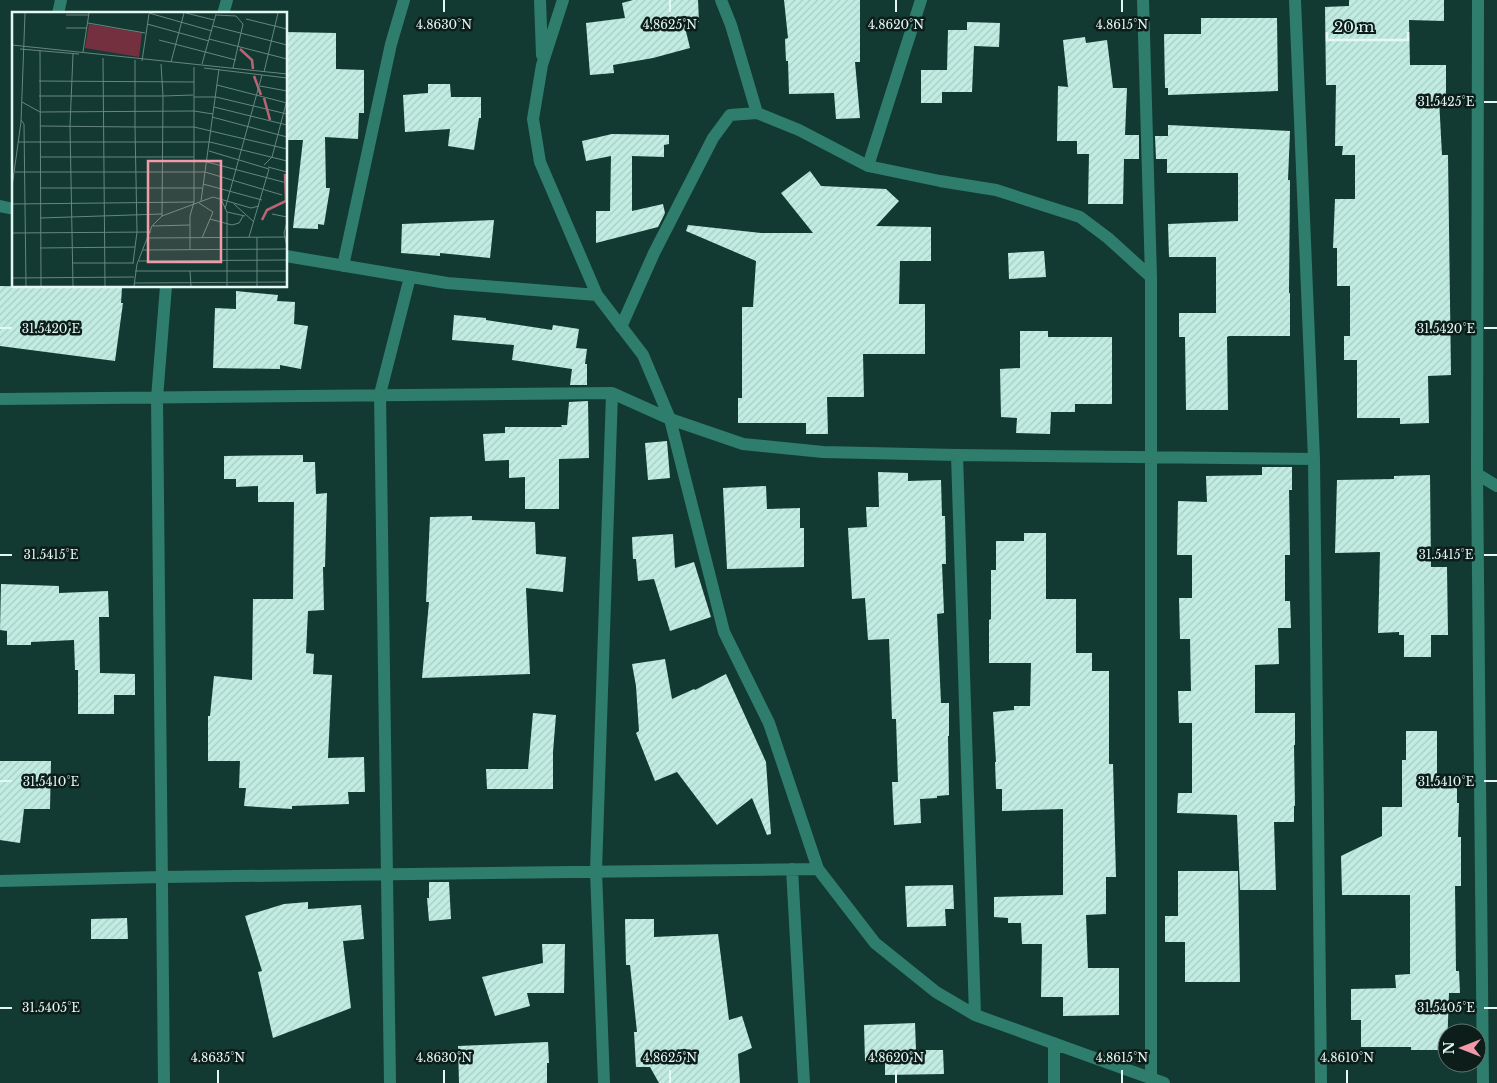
<svg xmlns="http://www.w3.org/2000/svg" width="1497" height="1083" viewBox="0 0 1497 1083" font-family="'Libre Baskerville',serif">
  <defs>
    <pattern id="building-hatch" width="6" height="6" patternUnits="userSpaceOnUse" patternTransform="scale(1.25)"><rect width="6" height="6" fill="#c1ece1"/><path d="M-1 1l2-2M0 6l6-6M5 7l2-2" fill="none" stroke="#a8ccc3"/></pattern>
  </defs>
  <rect width="100%" height="100%" fill="#123a32"/>
  <path fill="url(#building-hatch)" d="M633 0H698L699 22 684 23 690 48 653 58 613 65 614 73 590 75 586 23 625 18 622 3Z
    M784 0H860V62H855L860 118 836 119 834 93 789 94 788 61H786L785 39 788 38Z
    M1349 0H1444V21L1409 20 1410 65H1446V99H1439L1442 155H1448L1451 375 1428 376 1429 423 1400 424V418H1357V360H1344V336H1350V286H1337V248H1333L1335 199H1355V155H1342L1343 146H1335L1336 85H1326L1325 7 1349 6Z
    M1201 18H1277L1278 91 1168 95V88H1165L1164 34H1201Z
    M967 22 1000 23 999 47 974 46 972 92H942V103H921V70H947L948 30H967Z
    M286 32 336 33V69L364 70V113H359L358 139 325 137 326 188H330L324 225 318 224V229L293 228 303 140H286Z
    M1085 37 1086 43 1107 40 1113 88H1127L1125 135H1139V159H1124L1123 204H1088L1089 154H1077V141H1057L1058 86 1068 87 1063 40Z
    M428 84H450L451 97H481V118H479L474 150 448 146 450 129 405 132 403 95 428 93Z
    M1168 125 1290 131 1288 180H1290L1289 293H1290V336H1229L1227 337 1228 410H1186L1185 337H1179V313H1216V257H1169L1168 226V224L1238 221V173H1167V159H1156L1155 136H1168Z
    M612 134 669 135V144L664 145V157L632 156V211L663 204 665 213 658 227 596 243V211H610L611 156 586 161 582 141Z
    M810 171 821 186 886 189 899 201 876 226 931 227V261H900L899 304H925V354H863L864 397H827L828 434H806V423H738V398H742V307H753L756 261 686 231 688 225 761 233H813L781 193Z
    M494 220 490 258 440 253V256L401 253 402 224Z
    M1044 251 1046 277 1009 279 1008 253Z
    M0 286 122 288 121 303H123L115 361 0 346Z
    M236 291 278 295 277 301 295 302 294 324 308 326 301 369 280 365V369L213 368 215 308 236 309Z
    M454 315 486 318V320L552 330 553 325 579 329 576 348 587 349 585 364H587V385H570L572 369 512 360 514 345 452 340Z
    M1020 331H1048V337H1112V404H1075V412H1051L1050 434 1016 433 1017 418 1001 417 1000 369 1020 368Z
    M588 401 589 458 559 459V509H525V477L509 478V460L485 461 483 434 505 433V427H562L561 425H567L569 402Z
    M667 441 670 478 648 480 645 443Z
    M303 455V462H315L316 494 327 493 325 567H323L324 610 308 611 306 653 314 654 313 674 332 675 328 758 364 757 365 792H348L349 804 292 806V809L244 806 246 788H239L240 761H208V716H210L214 676 252 680 253 599H293L294 502H258V486L236 487V479H224V456Z
    M1262 467H1292V490H1289L1290 555H1285V601H1290L1291 628H1278L1279 664 1255 665V713H1295V745H1294L1295 806H1294V822H1274L1276 890H1240L1237 815 1177 813 1178 793H1192V723H1179L1178 691H1191L1190 639H1180L1179 598H1192V555H1177L1178 501 1207 502 1206 476 1262 475Z
    M878 472 908 473V481L941 480 942 516H945L946 564H942L944 613 937 614 941 703H949V736H948L949 795 937 796V798L920 799 921 823 894 825 892 782H898L896 719H892L889 639 868 640 865 598 852 599 848 528 867 527 866 507H879Z
    M1430 475 1431 567H1447L1448 635H1431V657H1404V635H1399V632L1378 633 1380 552 1335 553 1337 480 1394 479V476Z
    M766 486 767 509 800 508V528H804V567L727 569 723 488Z
    M472 516V520L535 522 536 554 566 557 563 592 526 588 530 674 422 678 429 602H426L430 517Z
    M1024 533H1046V599H1076V653H1092V671H1109V764H1113L1116 877H1106V914L1086 915 1088 968H1119V1015L1063 1016V997H1041L1042 944H1022L1021 923H1008V918L994 917V897L1063 895V809L1002 811V789H996L995 762H996L993 712 1014 710V706H1030L1031 663H989V620L991 619V570H996V541H1024Z
    M673 534 675 568 694 562 711 617 670 631 654 579 638 581 636 559H633L632 537Z
    M1 584 59 586V593L108 591 109 617H99L100 673 135 674V695H114V714H78V670H75L74 640 31 642V645H7V631L0 630Z
    M665 659 672 699 694 689 695 690 726 674 766 762 771 834 767 835 752 798 717 825 677 772 655 781 636 733 639 731 636 686 632 664Z
    M533 713 556 715 553 752V789H487L486 769H528Z
    M1406 731H1437V784L1457 785V803H1459L1458 837H1461V886H1455L1456 971H1459L1460 993H1449L1447 1050H1411V1047H1361V1020H1351V989L1396 988 1395 975 1410 974V895H1342L1341 856 1382 836V807H1402V760H1406Z
    M0 761H51L50 809H24L20 843 0 840Z
    M1178 871H1238L1240 982H1185V942H1165V916H1178Z
    M429 882H449L451 919 429 921 427 898H429Z
    M953 885 954 909H945L946 926 907 927 905 886Z
    M308 902V909L361 905 364 939 343 941 351 1008 273 1038 258 972 262 971 245 916 284 904Z
    M127 918 128 939H91V919Z
    M625 919H654V937L718 934 729 1020 742 1016 752 1048 738 1054 740 1083H659L650 1067H636L634 1032H637L630 965H626Z
    M542 944H565L564 993H527L530 1006 495 1016 482 977 543 963Z
    M915 1023 916 1050H943L944 1074 885 1075V1061H865L864 1025Z
    M548 1042 549 1063H547V1083H459L458 1046Z"/>
  <g fill="none" stroke-linecap="round" stroke-linejoin="round">
    <path stroke="#2f7d6d" stroke-width="12" d="M540 0 542 55
      M563 0 542 65 533 119 540 162 597 295 643 355 670 419 724 632 769 723 818 869 875 943 936 992 975 1015 1164 1083
      M721 0 731 25 757 113
      M1143 0 1151 277V1077
      M1295 0 1314 459 1321 1083
      M1478 0 1477 474 1483 1083
      M58 14 61 0
      M223 14 227 0
      M868 166 921 0
      M0 206 14 209
      M286 256 447 283 597 295
      M343 266 391 44 404 0
      M621 327 654 253 713 138 730 115 757 113 799 130 868 166 940 181 996 190 1080 217 1108 238 1151 277
      M0 399 612 393 670 419 743 444 823 452 957 455 1314 459
      M957 455 975 1015
      M1477 474 1497 486
      M792 869 804 1083
      M0 881 162 877 818 869
      M164 1083 157 398 166 286
      M390 1083 380 394 410 277
      M604 1083 596 871 612 393
      M1054 1083V1043"/>
  </g>
  <path fill="none" stroke="#e3f8f3" stroke-width="2" d="M444 0V12M670 0V12M896 0V12M1122 0V12M1484 102H1497M0 328H12M1484 328H1497M0 555H12M1484 555H1497M0 781H12M1484 781H1497M0 1008H12M1484 1008H1497M218 1070V1083M444 1070V1083M670 1070V1083M896 1070V1083M1122 1070V1083M1347 1070V1083"/>
  <g transform="translate(12 12)">
    <rect width="275" height="275" fill="#123a32"/>
    <path d="M77 12 130 21 127 45 73 36Z" fill="#753040"/>
    <path fill="none" stroke="#be6376" stroke-width="2.5" d="M228 37 240 48 241 57M242 64 249 83M252 86 258 108M250 208 255 198 274 189 273 162"/>
    <path fill="none" stroke="#66867f" stroke-width="1" d="M137 1 200 19M174 1 202 8M54 3H77M204 3 224 4 231 12 221 56M234 7 275 17M76 11 133 21M135 12 197 29M201 14 275 33M54 16H75M197 27 275 47M147 28 224 48M0 33 275 62M8 37 67 42M28 39 29 274M71 40 77 1M91 46 93 274M130 49 137 2M159 50 172 1M149 52 151 84 181 83M190 52 204 2M192 56 275 66M252 60 266 1M27 69 182 70M205 73 275 91M248 74 275 79M27 84H151L150 204M182 85H204L275 102M10 90 28 100 182 99 201 102M202 95 275 113M200 105 275 125M9 108 12 112 14 274M28 114 123 115V48M6 130H198L275 149M197 139 257 157 237 225M28 145H182M195 150 275 171M252 153 260 145 275 88M256 155 275 160M3 160H193L270 183M191 172 250 188M0 175 9 110 13 1M28 176H190M209 187 215 200V274M189 189 207 57M187 191 201 200 190 226M0 192 182 190M222 192 242 210M213 197 250 63M215 200 233 204M260 202 275 205M28 206 150 202M198 207 220 213 227 211 231 204M275 210 272 221 275 235M141 214 178 213M0 221 139 220M245 225V274M136 226 275 225M28 236 123 235M178 237V204L182 190V55M131 238 275 237M275 239V269M127 249 275 248M60 251H122M121 251 125 220 123 115H182L275 137M123 259H275M178 259 179 274M0 266 122 265M122 271 275 270M61 274 58 114 61 42M122 274 125 252 140 214 150 204 201 185 239 196 247 194"/>
    <path fill="#f39aaa" fill-opacity="0.15" stroke="#f39aaa" stroke-width="2.5" d="M136 149H209V250H136Z"/>
    <rect width="275" height="275" fill="none" stroke="#e3f8f3" stroke-width="2.5"/>
  </g>
  <g font-size="12" text-anchor="middle" fill="#e3f8f3" stroke="#0d1e1a" stroke-width="5" stroke-linejoin="round" paint-order="stroke">
    <text x="444" y="29">4.8630°N</text>
    <text x="670" y="29">4.8625°N</text>
    <text x="896" y="29">4.8620°N</text>
    <text x="1122" y="29">4.8615°N</text>
    <text x="1446" y="106">31.5425°E</text>
    <text x="1446" y="333">31.5420°E</text>
    <text x="51" y="333">31.5420°E</text>
    <text x="1446" y="559">31.5415°E</text>
    <text x="51" y="559">31.5415°E</text>
    <text x="1446" y="786">31.5410°E</text>
    <text x="51" y="786">31.5410°E</text>
    <text x="1446" y="1012">31.5405°E</text>
    <text x="51" y="1012">31.5405°E</text>
    <text x="218" y="1062">4.8635°N</text>
    <text x="444" y="1062">4.8630°N</text>
    <text x="670" y="1062">4.8625°N</text>
    <text x="896" y="1062">4.8620°N</text>
    <text x="1122" y="1062">4.8615°N</text>
    <text x="1347" y="1062">4.8610°N</text>
  </g>
  <g transform="translate(1462 1048) rotate(270)"><circle r="24" fill="#0d1e1a" stroke="#637571"/>
  <path d="M0-4L9 19L0 12L-9 19Z" fill="#f39aaa"/>
  <text y="-8" font-size="14" font-weight="bold" text-anchor="middle" fill="#e3f8f3">N</text>
  </g>
  <path d="M1327 32v8h81v-8" fill="none" stroke="#e3f8f3" stroke-width="2.5"/>
  <text x="1334" y="32" font-size="15" fill="#e3f8f3" stroke="#0d1e1a" stroke-width="4" paint-order="stroke">20 m</text>
</svg>
